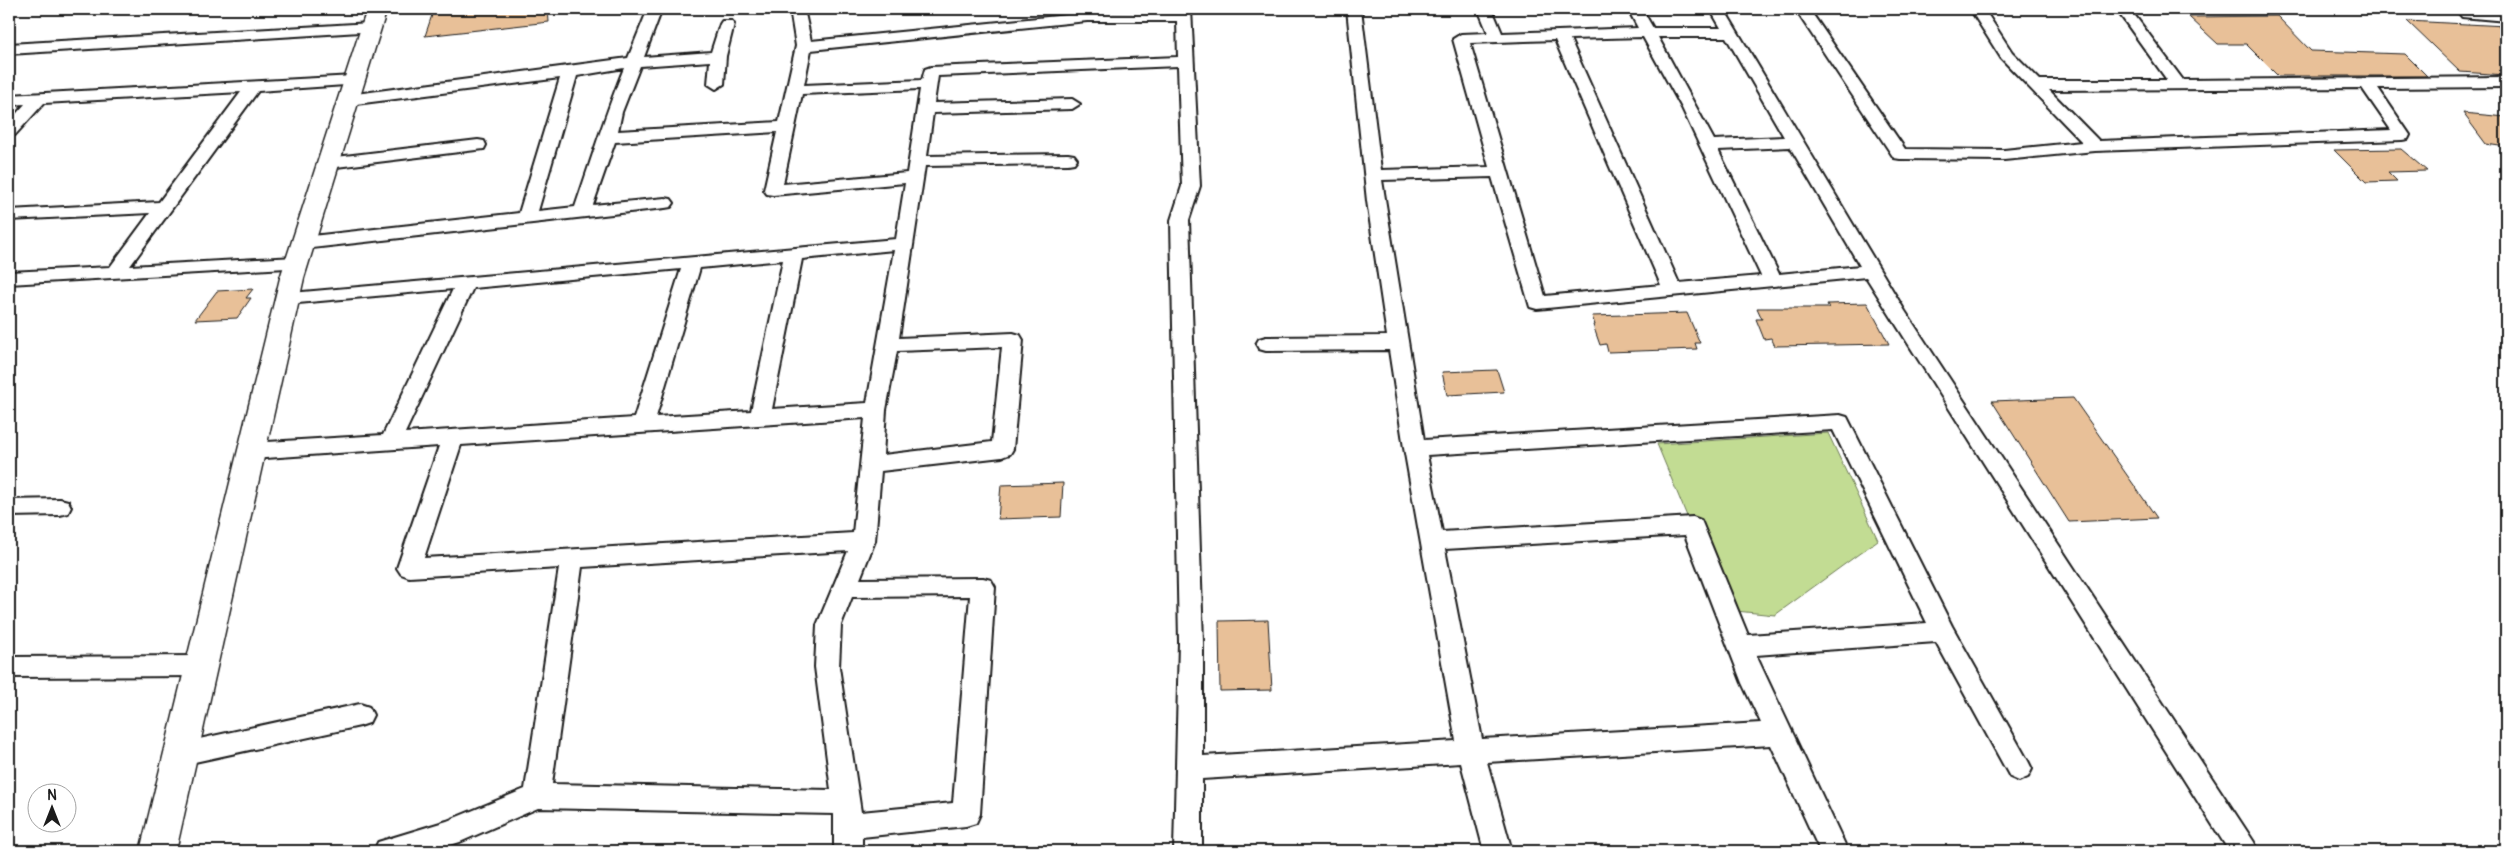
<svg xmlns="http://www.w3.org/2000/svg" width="2515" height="860" viewBox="0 0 2515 860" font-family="Pangolin,sans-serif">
  <rect width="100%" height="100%" fill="#fff"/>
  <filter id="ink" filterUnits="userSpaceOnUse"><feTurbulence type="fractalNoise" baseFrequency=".02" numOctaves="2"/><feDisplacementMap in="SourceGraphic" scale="10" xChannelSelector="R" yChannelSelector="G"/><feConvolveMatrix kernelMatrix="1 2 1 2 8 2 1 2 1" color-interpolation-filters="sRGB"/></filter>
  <g filter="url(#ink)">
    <path fill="#c2dc93" stroke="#6f7c58" d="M1828 433 1878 540 1775 615 1726 610 1657 444Z"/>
    <path fill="#e8c098" stroke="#1c1c1c" d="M434 9H548L549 22 425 36Z
      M2277 16 2311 51 2405 54 2427 76H2278L2246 44H2218L2189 17Z
      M2407 21 2506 26V75L2460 72Z
      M2463 113 2506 117V147L2486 144Z
      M2401 149 2427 171 2388 172 2397 181 2366 182 2334 150Z
      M253 289 246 298H251L237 318 195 320 217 291Z
      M1867 303 1889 344 1775 346 1771 338 1764 339 1756 319H1762L1757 308H1829L1827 304Z
      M1687 313 1700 343H1695L1697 349 1608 352 1606 344 1600 345 1593 325H1595L1592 316Z
      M1497 370 1504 392 1447 395 1442 372Z
      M2073 398 2157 518 2069 522 1992 401Z
      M1063 483 1061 517 998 519 1001 485Z
      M1268 620 1272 690 1220 691 1219 621Z"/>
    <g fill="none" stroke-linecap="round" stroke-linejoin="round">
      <defs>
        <path id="street" d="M369 9H400C394 16 379 15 371 13Z
          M648 9H662L644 57 711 52 720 24 722 21H732L734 24 726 56 724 84 716 89 708 84 710 61 640 66 622 112 618 131 779 122 796 46 790 9H804L811 41 1087 13 1177 12V9H1191L1200 186 1189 220 1203 642V756L1456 741 1404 448 1389 350 1266 351 1259 349 1256 344 1259 339 1266 337 1387 336 1367 201 1347 9H1361L1381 170 1489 167 1453 39 1461 34 1488 33 1478 9H1492L1502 33 1638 28 1628 9H1642L1653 28H1721L1710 9H1724L1905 311 2254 842 2258 851H2229L1866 277 1537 309 1530 307 1492 177 1382 180 1424 440 1840 415 1847 417 1952 626 2028 761 2032 769 2028 777 2019 781 2010 777 1936 642 1756 655 1848 851H1820L1771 745 1487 762 1512 851H1484L1461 763 1202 779V851H1174L1179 642 1171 220 1182 186 1178 66 938 76 934 103 1072 99 1080 104 1072 109 933 113 927 156 1068 154 1074 155 1077 159 1074 163 1068 164 925 166 899 338 1013 333 1020 335 1023 340 1013 449 1010 454 1002 457 881 471 875 541 860 579 983 578 991 580 995 587 980 814 976 823 966 826 862 837V851H834V814L538 808 460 842 431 851H374L378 842 447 821 525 789 559 568 409 577 401 574 397 568 439 446 251 459 243 456 240 451 243 446 251 443 383 435 453 289 287 304 280 302 277 298 280 294 896 239 905 183 773 195 767 194 764 190 777 132 615 142 593 205 665 198 671 199 674 203 671 207 665 208 303 249 297 247 294 243 297 239 303 237 519 213 560 78 348 105 340 100 348 95 628 58ZM1087 21H1177L1178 57 931 67 925 69 922 80 804 85 811 50ZM1643 37 1682 108 1761 276 1679 283 1570 39ZM1658 37H1726L1784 137 1714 140ZM1555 40 1661 285 1545 296 1470 43ZM624 68C605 114 591 161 575 207L538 211 577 76ZM920 89 907 173 783 184 802 94ZM1790 147 1860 266 1779 274 1718 150ZM894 250 867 403 772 409 802 259ZM783 260 751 411 656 417 700 268ZM681 269 634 418 405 433 473 288ZM1002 347 992 442 883 455 886 410 897 351ZM865 418 853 533 424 558 461 445ZM1833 430 1927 623 1748 635 1701 520 1693 517 1442 532 1427 455ZM1685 535 1742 683 1761 723 1482 739 1445 549ZM848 551 817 625 815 667 831 790 552 784 582 567ZM970 596 953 803 861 812 839 667 841 625 852 597Z
          M1795 9H1809L1905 149 2004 150 2082 142 2001 58 1970 9H1984L2012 52 2040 80H2167L2116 9H2130L2183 80 2506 77V87L2378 88 2410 135 2408 139 2402 140 2095 151 2004 160 1900 159 1894 158ZM2362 88 2391 130 2099 141 2049 90Z
          M2456 9 2506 13V21L2462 17Z
          M371 23 376 25 379 28 376 31 9 54V44Z
          M354 76 360 78 362 81 360 84 258 91 130 266 296 257 303 259 305 263 303 267 9 284V272L110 267 150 213 9 220V210L159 202 241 92 44 103 15 135 9 136V122L25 104 9 105V95Z
          M478 140 484 141 486 145 484 149 328 168 322 167 319 163 322 159 328 158Z
          M60 499 68 501 71 507 68 513 60 515 9 516V500Z
          M201 656 210 659 213 666 210 673 201 676 9 677V657Z
          M360 704 369 707 373 715 369 723 360 726 181 765 172 762 168 754 172 746 181 743Z"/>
        <path id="secondary" d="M367 9H387L304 278 176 851H140L280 278Z"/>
      </defs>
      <use href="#street" stroke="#1c1c1c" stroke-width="4"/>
      <use href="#secondary" stroke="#1c1c1c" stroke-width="3"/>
      <use href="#street" fill="#fff" fill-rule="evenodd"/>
      <use href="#secondary" fill="#fff" fill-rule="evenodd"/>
    </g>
  </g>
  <rect width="2515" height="860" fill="none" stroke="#fff" stroke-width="30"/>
  <rect x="15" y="15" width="2485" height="830" fill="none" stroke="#1c1c1c" stroke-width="2" filter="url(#ink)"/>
  <g transform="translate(52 808)"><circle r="24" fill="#ffffff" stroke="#a4a4a4"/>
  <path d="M0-4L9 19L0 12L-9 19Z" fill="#1c1c1c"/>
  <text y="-8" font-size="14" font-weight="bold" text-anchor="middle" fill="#1c1c1c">N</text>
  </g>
</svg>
